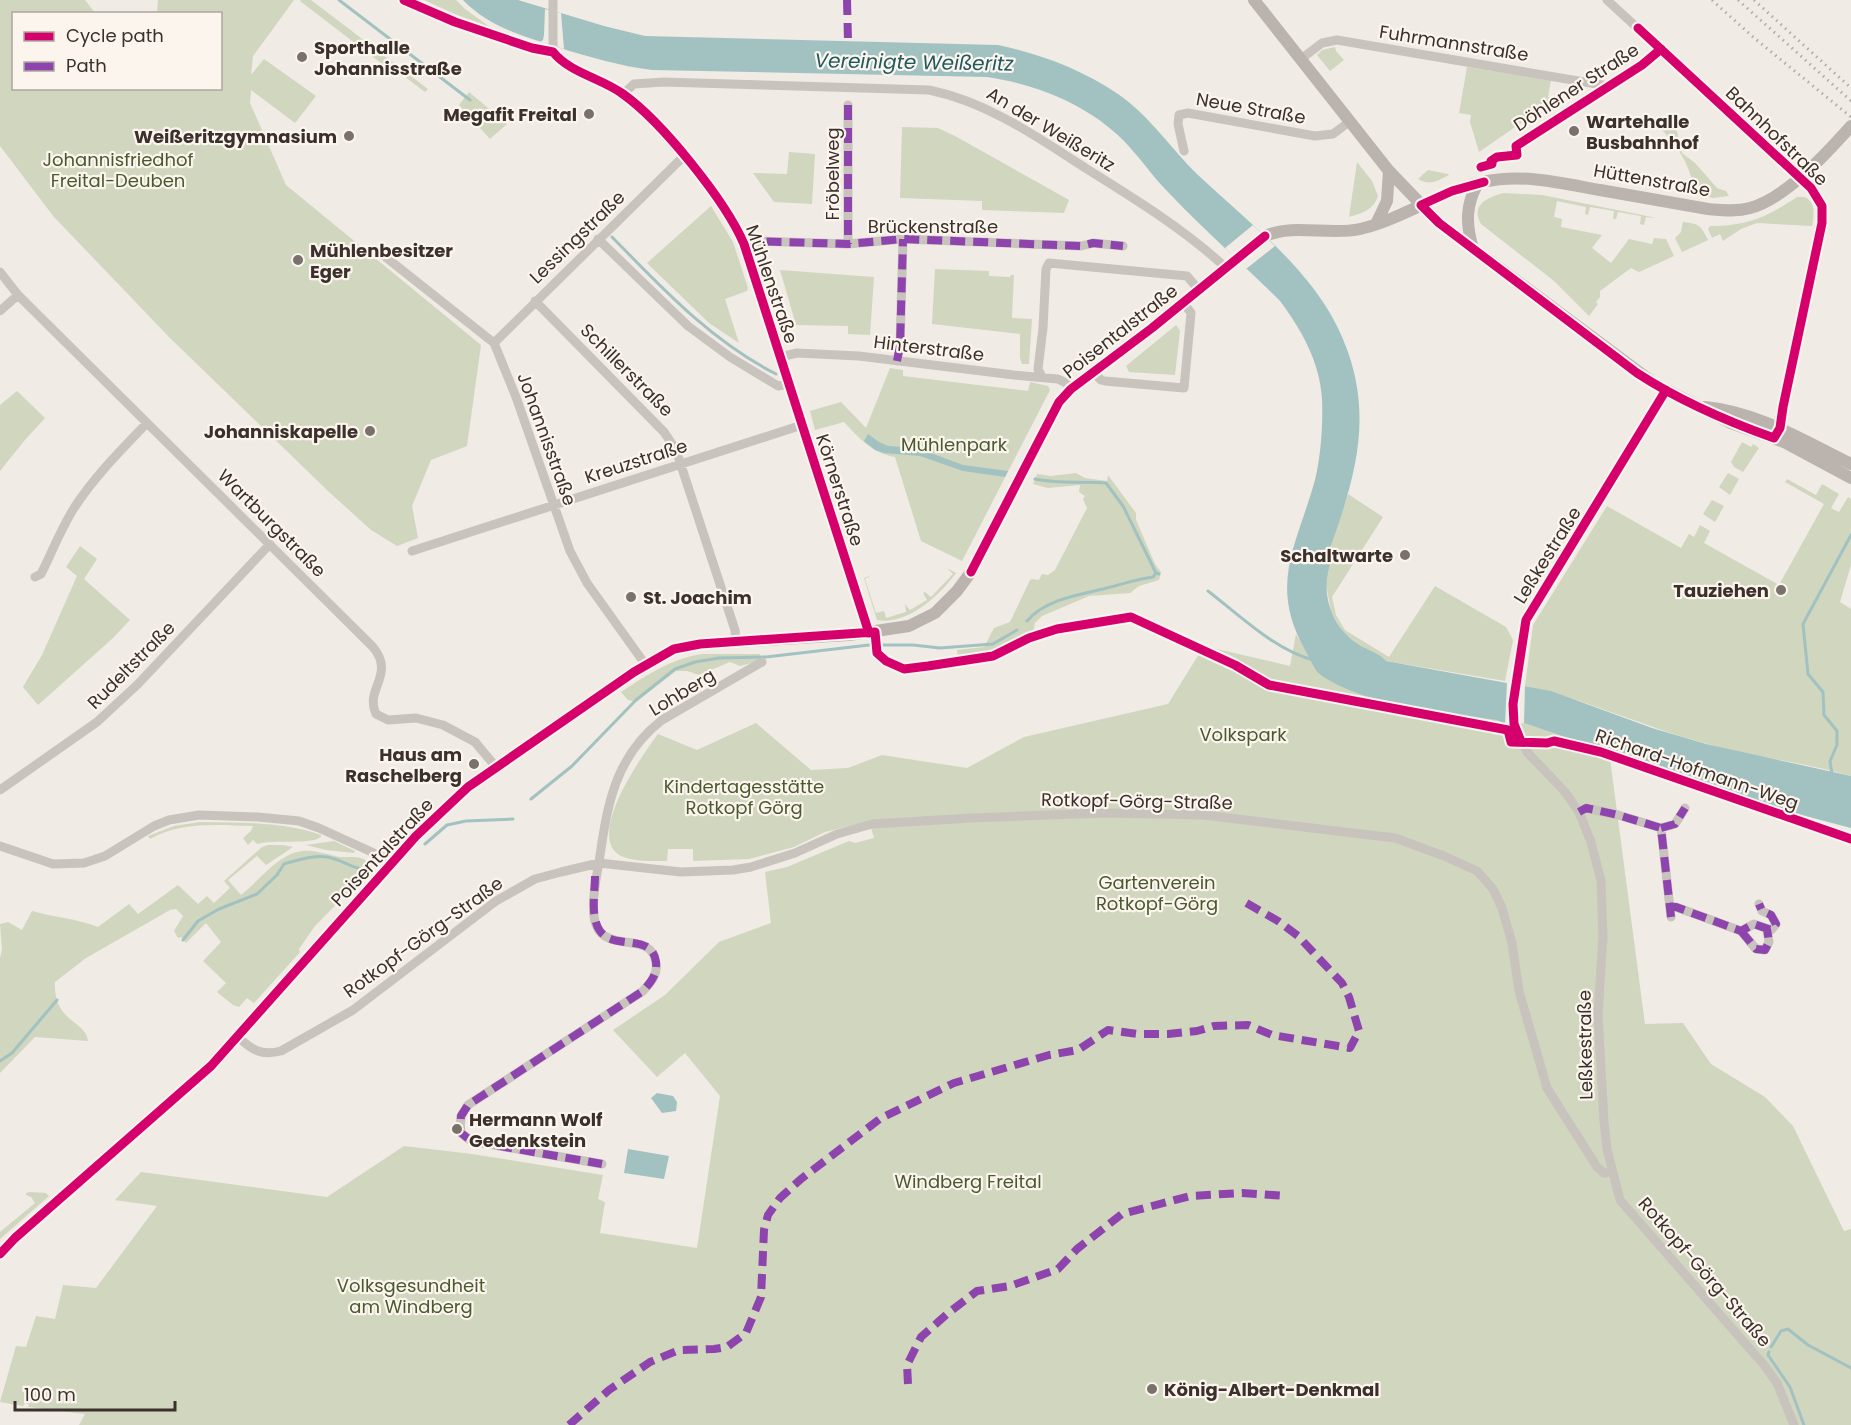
<svg xmlns="http://www.w3.org/2000/svg" width="1851" height="1425" viewBox="0 0 1851 1425" font-family="Poppins,sans-serif">
  <rect width="100%" height="100%" fill="#f0ebe5"/>
  <path fill="#d1d6bf" d="M0 0H85L95 13 14 14V88H220V14L161 13 157 11 158 0H294L253 56 251 75 264 59 316 96 295 123 251 90 250 103 286 185 481 345 467 446 431 460 412 506 418 538 397 546 371 530 329 492 169 337 54 217 0 146Z
    M301 0H311L428 89 425 92 396 70 394 73 300 1Z
    M424 0H456L465 9 490 27 457 15Z
    M1335 47 1336 51 1344 60 1330 71 1317 55 1322 50Z
    M1467 67 1551 80 1548 97H1551L1550 103 1479 152 1470 122 1471 115 1459 113Z
    M469 92 507 124 490 139 459 105Z
    M1653 117 1664 121 1670 120 1676 127 1682 153 1695 163 1717 188 1726 191 1729 196 1713 198 1695 193C1692 187 1694 185 1692 180 1686 155 1669 137 1652 119Z
    M902 127 938 128 955 136 1069 200 1064 213 982 210V201L900 198Z
    M789 152 815 154 812 204 774 202 753 173 787 174Z
    M1357 162 1372 181 1378 196C1373 210 1363 213 1349 217Z
    M1428 170 1448 174 1449 175C1438 181 1429 186 1418 179Z
    M1504 193 1542 195 1657 218 1646 217 1644 225 1640 224 1641 216 1618 212 1616 219H1613L1614 211 1590 207 1588 215 1585 214 1586 207 1557 201 1554 217 1562 219 1561 227 1602 235 1592 248 1611 263 1629 239 1652 244 1654 238 1666 239 1674 256 1639 272 1631 268 1600 291V297L1596 302 1598 304 1589 316 1554 281 1481 224C1470 205 1488 197 1504 193Z
    M1797 197H1805C1816 203 1814 215 1812 226L1757 223 1741 229 1723 241 1720 234 1712 238 1708 229 1710 226C1747 226 1767 217 1797 197Z
    M711 206 733 242 748 288 747 291 725 299 739 343 709 323 647 263Z
    M1683 222C1699 224 1701 225 1708 240L1682 252 1675 238 1681 232Z
    M935 269 989 271V276L1010 277 1011 275H1014L1012 318 1032 319 1029 364H1022L1020 358V334L932 324Z
    M780 270 874 277 870 335 848 334V326L796 325Z
    M1176 325 1180 331 1175 375 1129 372 1126 366Z
    M890 368 903 370V376L1028 391 1030 382 1048 386 1050 390 962 561 921 541 895 457C872 453 860 439 844 422L815 430 810 411 841 402 866 428Z
    M17 391 45 418 24 441 0 471V405Z
    M1742 442 1751 447 1753 444 1759 448 1743 472 1734 467 1731 462Z
    M1076 473 1085 478 1107 481 1108 475 1136 513V520L1155 564 1161 572 1159 580 1139 586 1130 593 1089 596 1075 602 1042 616 1035 623 1033 633 991 655 958 658 957 650 984 647 994 628 1010 622 1030 580 1032 579 1039 580 1042 574 1048 575 1055 570 1087 508 1083 499 1085 496 1079 492 1080 485 1048 488 1033 484 1037 474 1051 476Z
    M1728 473 1739 479 1730 495 1719 487Z
    M1787 479 1816 495 1822 484 1839 494 1831 508 1839 512 1848 497 1851 499V565L1840 602 1851 609V776C1803 762 1752 757 1704 743 1644 727 1586 699 1525 686L1533 625 1607 506 1681 548 1689 534 1694 537 1700 525 1710 531 1704 543 1779 585 1824 504 1785 482Z
    M1348 494 1383 517 1332 597 1336 615 1345 630 1389 657 1435 586 1506 627 1513 640 1505 681 1386 661 1356 643 1343 632 1331 612 1326 583 1327 570 1332 559 1329 551Z
    M1712 500 1724 506 1715 522 1703 514Z
    M80 546 97 559 84 579 130 620 112 639 38 705 23 687 42 655 77 576 66 567Z
    M947 568 956 573C940 595 907 626 877 620L864 578 872 575 865 579 876 613 884 611 886 618 906 612 905 604 910 610 927 600 923 593 925 592 931 597 953 574Z
    M1296 634 1320 675 1497 720 1505 724 1524 723 1609 751 1645 1024 1683 1023 1711 1064 1765 1097 1793 1126 1844 1231 1851 1229V1425H79L85 1414 28 1407 29 1405 25 1403 23 1406 0 1402 16 1346 26 1347 36 1316 55 1319 63 1285 96 1288 157 1206 115 1200 141 1172 327 1197 404 1146 472 1154 603 1175 598 1199 605 1202 600 1233 697 1248 720 1096 685 1053 657 1077 613 1030 665 995 719 942 771 923 765 872 787 867 849 841 855 843 874 838 869 821 825 832 794 847 749 859 693 861V849H668L667 861C653 861 635 862 621 856 584 837 643 754 658 734L697 750 756 723 811 770 848 768 882 755 967 768 1024 737 1168 704 1204 646 1290 666Z
    M702 654H760V661L740 666 730 662 699 675 687 671H676L636 702 628 700 621 692C648 674 671 659 702 654Z
    M200 822C241 823 282 821 321 835V837C310 845 274 839 257 844L253 840 248 845 243 838 251 831 253 826C218 825 181 821 150 839L148 836 174 826Z
    M334 841 355 851 354 853 326 850 306 845Z
    M268 845H283L293 847 266 865 257 856 228 880 241 895C259 881 279 853 303 851 313 850 326 854 335 856 346 859 357 854 367 861L368 872 315 926 299 949 300 952 254 1003 247 998 239 1007 233 1005 217 992 226 983 203 961 221 942 206 923 186 943 181 937 178 938 174 931 183 916 176 909 170 910 86 958 55 982C53 1023 86 1020 88 1041L35 1037 0 1073V958L2 950 0 924 8 922 22 930 32 911C56 918 75 918 98 927L129 904 138 914 178 885 198 904 207 896 214 903 230 888 224 881 262 847Z
    M30 1192 46 1193 49 1196 0 1239V1232L35 1203 31 1197 26 1195V1193Z"/>
  <path fill="#a1c2c1" d="M463 0H518L604 26 645 36 998 45C1041 54 1081 69 1118 94 1150 116 1171 149 1198 175 1254 228 1322 276 1348 352 1373 423 1353 484 1329 551L1332 559C1319 590 1330 626 1358 644 1367 650 1379 653 1386 661L1551 691 1652 728 1706 744 1851 776V828L1775 808 1524 723 1505 724 1497 720C1445 712 1367 706 1322 676 1315 672 1310 658 1305 650 1268 584 1297 545 1315 480 1321 455 1323 425 1322 399 1320 362 1301 329 1280 301 1243 264 1204 230 1168 192 1152 176 1139 156 1123 140 1088 105 1036 84 987 77L652 70C620 66 589 57 557 47 523 36 489 27 463 0Z
    M868 434 879 442 888 446 917 448 963 465 1008 471 1005 477 963 471 920 456 884 453 875 450 864 441Z
    M657 1093 673 1096 677 1102 676 1111 662 1113 651 1098Z
    M628 1149 669 1156 664 1179 624 1173Z"/>
  <path fill="#f0ebe5" d="M545 9 561 13 564 49 540 42 543 40 544 35Z
    M1253 225 1275 246 1246 269 1225 248Z
    M1507 682 1525 686 1524 723 1505 724Z"/>
  <g fill="none" stroke-linecap="round" stroke-linejoin="round">
    <path stroke="#a1c2c1" stroke-width="3" d="M339 0 470 100
      M612 237C662 288 711 341 776 374
      M1035 479C1058 484 1082 481 1106 483L1123 506 1156 573
      M1208 591C1238 614 1277 652 1314 660
      M1027 621C1045 600 1077 595 1103 589 1120 585 1136 579 1153 577L1156 573 1159 574
      M1832 774 1830 761 1837 745V731L1824 715 1823 692 1808 674 1803 624 1851 535
      M531 799 572 766 636 700 675 669 695 662 719 658 766 657 869 645H913L940 648 993 644 1017 630
      M425 844 447 825 466 821 513 819
      M183 940 198 921 219 909 257 894 277 875 284 864C297 860 313 855 327 857 342 859 352 870 368 869
      M0 1061 12 1053 57 1000
      M1771 1347 1781 1331 1788 1329 1808 1345 1851 1368
      M1769 1352 1768 1355 1790 1387 1804 1425"/>
    <path stroke="#c9c3be" stroke-width="9" d="M404 0 455 22 532 48 553 52
      M553 0V52
      M1607 0 1811 188 1822 206V223L1783 407 1781 421 1777 433
      M553 52 561 62 623 94 645 112 702 178 741 237 869 633
      M1301 59 1322 43 1337 40 1608 86
      M623 94 634 84 664 82 929 90C988 102 1037 137 1087 169 1135 199 1184 229 1225 267
      M848 105V244
      M1184 151 1178 124 1179 115 1188 113 1315 136 1333 134 1349 122
      M1517 155 1516 146 1642 65 1661 49
      M598 239 688 326 730 357 778 386 789 384
      M744 244 753 241 848 244 903 239 1081 246 1093 243 1123 246
      M383 255 494 343 516 397 570 551 587 583 645 664
      M0 272 18 295 373 647C396 675 364 689 376 714L388 720 416 718 443 725 475 742 496 767
      M535 301 664 432 676 450 735 630 736 642
      M0 311 18 295
      M494 343 684 156
      M780 357 797 353 859 356 1014 375 1058 379 1066 383 1071 389
      M897 361 900 346 903 239
      M1093 372 1101 380 1105 381 1184 388 1191 313 1183 302
      M1042 377 1038 369 1043 328 1046 269 1049 263 1187 276 1198 289
      M1666 390 1526 620 1516 683 1514 715 1519 736 1527 752 1565 792 1579 812 1591 842 1601 881 1603 937 1598 1015 1604 1122 1607 1149 1620 1200 1764 1365 1777 1383 1794 1425
      M412 551 802 425
      M35 577 41 574C52 552 61 529 74 508 95 476 121 450 147 423
      M875 632 877 653 886 661 904 669 928 666 993 656 1029 638 1057 629 1131 617 1211 654
      M0 790 97 722 138 684 270 544
      M1579 812 1586 808 1618 815 1661 828 1671 917
      M1661 828 1675 824 1685 808
      M0 846 53 864 84 863 105 856 154 826 169 820 199 815 258 817 299 821 319 828 387 859 392 864
      M1670 907H1676L1741 931 1754 924 1771 930 1776 924 1771 915 1762 911 1759 904
      M1741 931 1756 949 1765 950 1769 942 1767 929
      M238 1037C252 1050 261 1056 281 1051L353 1010 496 901 535 879 561 872 599 863 681 872 733 870 751 867 795 853 837 834 872 824 971 818 1105 813 1204 815 1395 838 1444 856 1477 871 1493 889 1502 908 1512 943 1519 991 1547 1088 1597 1167 1604 1173 1612 1172
      M602 1164 471 1141 460 1132 461 1116 468 1105 643 991C651 982 658 975 656 963 652 930 607 954 596 925 590 909 596 879 599 862 607 807 614 757 662 720L762 662"/>
    <path stroke="#bab3ae" stroke-width="12" d="M1254 0 1389 171 1439 223 1655 384 1731 423 1784 442 1851 478
      M1376 224 1387 201 1389 171
      M1473 249C1466 224 1465 206 1478 183
      M1705 407C1758 412 1804 441 1851 464
      M0 1254 15 1238 211 1066 416 836 468 787 634 672 674 649 700 644 849 635 909 626 935 613 957 591 971 572 1059 402 1071 389 1152 328 1265 236C1294 223 1329 236 1360 229 1403 219 1440 191 1483 182 1522 173 1561 183 1600 190 1636 196 1672 203 1708 209 1721 210 1736 212 1750 208 1786 198 1826 154 1851 126"/>
    <path stroke="#b1aca8" stroke-width="3" stroke-dasharray="1.5 4.5" stroke-linecap="butt" d="M1712 0 1753 37 1851 117
      M1738 0 1851 101
      M1754 0 1851 88"/>
    <path stroke="#8e44ad" stroke-width="8" stroke-dasharray="15 8" stroke-linecap="butt" d="M847 0 848 41
      M848 105V244
      M744 244 753 241 848 244 903 239 1081 246 1093 243 1123 246
      M897 361 900 346 903 239
      M1579 812 1586 808 1618 815 1661 828 1671 917
      M1661 828 1675 824 1685 808
      M595 876C595 892 590 917 600 931 614 951 652 932 656 962 657 975 651 982 643 991L468 1105 461 1116 460 1132 471 1141 602 1164
      M1670 907H1676L1741 931 1754 924 1771 930 1776 924 1771 915 1762 911 1759 904
      M1741 931 1756 949 1765 950 1769 942 1767 929
      M908 1384 907 1365 921 1337 947 1314 977 1291 1010 1286 1058 1269 1077 1249 1122 1214 1190 1196 1242 1193 1287 1196
      M569 1425 609 1390 650 1362 679 1350 714 1349 727 1347 746 1333 761 1297 764 1230 768 1215 780 1198 801 1179 881 1118 954 1083 1049 1055 1078 1050 1108 1030 1138 1034H1168L1197 1031 1214 1026 1248 1025 1272 1035 1350 1048 1359 1031 1349 997 1342 983 1298 936 1278 921 1243 901"/>
    <defs>
      <path id="cycleway" d="M404 0 455 22 532 48 553 52C570 73 601 78 623 94 662 122 725 200 744 244L869 633
        M1481 167 1492 164 1491 161 1497 157 1517 155 1516 146 1642 65 1661 49
        M1484 182 1452 191 1421 205 1439 223 1637 373C1680 401 1726 421 1774 438L1780 428 1783 407 1822 223V206L1811 188 1638 28
        M971 572 1059 402 1071 389 1152 328 1265 236
        M1520 739 1514 724 1513 704 1526 620 1666 390
        M0 1254 15 1238 211 1066 416 836 468 787 634 672 674 649 700 644 875 632 877 653 886 661 904 669 928 666 993 656 1029 638 1057 629 1131 617 1235 665 1269 685 1508 730 1511 742 1547 743 1554 741 1601 752 1851 839"/>
    </defs>
    <use href="#cycleway" stroke="#fbf5ee" stroke-width="13"/>
    <use href="#cycleway" stroke="#d6006c" stroke-width="9"/>
  </g>
  <g fill="#7a716c" stroke="#fbf5ee" stroke-width="2">
    <circle cx="302" cy="57" r="6"/>
    <circle cx="589" cy="114" r="6"/>
    <circle cx="1574" cy="131" r="6"/>
    <circle cx="349" cy="136" r="6"/>
    <circle cx="298" cy="260" r="6"/>
    <circle cx="370" cy="431" r="6"/>
    <circle cx="1405" cy="555" r="6"/>
    <circle cx="1781" cy="590" r="6"/>
    <circle cx="631" cy="597" r="6"/>
    <circle cx="474" cy="764" r="6"/>
    <circle cx="457" cy="1129" r="6"/>
    <circle cx="1152" cy="1389" r="6"/>
  </g>
  <g text-anchor="middle" dominant-baseline="central" stroke-width="4.5" stroke-linejoin="round" paint-order="stroke">
    <g font-size="18" fill="#3b302b" stroke="#fbf5ee">
      <text transform="translate(1454 43) rotate(9)">Fuhrmannstraße</text>
      <text transform="translate(1576 87) rotate(-33)">Döhlener Straße</text>
      <text transform="translate(1251 108) rotate(10)">Neue Straße</text>
      <text transform="translate(1051 129) rotate(31)">An der Weißeritz</text>
      <text transform="translate(1777 136) rotate(44)">Bahnhofstraße</text>
      <text transform="translate(832 174) rotate(-90)">Fröbelweg</text>
      <text transform="translate(1652 180) rotate(10)">Hüttenstraße</text>
      <text x="933" y="226">Brückenstraße</text>
      <text transform="translate(577 237) rotate(-44)">Lessingstraße</text>
      <text transform="translate(772 284) rotate(71)">Mühlenstraße</text>
      <text transform="translate(1120 331) rotate(-38)">Poisentalstraße</text>
      <text transform="translate(929 348) rotate(7)">Hinterstraße</text>
      <text transform="translate(627 370) rotate(45)">Schillerstraße</text>
      <text transform="translate(547 439) rotate(70)">Johannisstraße</text>
      <text transform="translate(636 461) rotate(-18)">Kreuzstraße</text>
      <text transform="translate(840 490) rotate(72)">Körnerstraße</text>
      <text transform="translate(272 523) rotate(45)">Wartburgstraße</text>
      <text transform="translate(1547 555) rotate(-58)">Leßkestraße</text>
      <text transform="translate(131 665) rotate(-45)">Rudeltstraße</text>
      <text transform="translate(682 692) rotate(-31)">Lohberg</text>
      <text transform="translate(1697 769) rotate(19)">Richard-Hofmann-Weg</text>
      <text transform="translate(1137 801) rotate(1)">Rotkopf-Görg-Straße</text>
      <text transform="translate(382 852) rotate(-47)">Poisentalstraße</text>
      <text transform="translate(423 937) rotate(-36)">Rotkopf-Görg-Straße</text>
      <text transform="translate(1585 1045) rotate(-91)">Leßkestraße</text>
      <text transform="translate(1705 1272) rotate(49)">Rotkopf-Görg-Straße</text>
    </g>
    <g font-size="18" font-weight="bold" fill="#3b302b" stroke="#fbf5ee" text-anchor="start">
      <text x="314" y="47">Sporthalle<tspan x="314" dy="21">Johannisstraße</tspan></text>
      <text x="577" y="114" text-anchor="end">Megafit Freital</text>
      <text x="1586" y="121">Wartehalle<tspan x="1586" dy="21">Busbahnhof</tspan></text>
      <text x="337" y="136" text-anchor="end">Weißeritzgymnasium</text>
      <text x="310" y="250">Mühlenbesitzer<tspan x="310" dy="21">Eger</tspan></text>
      <text x="358" y="431" text-anchor="end">Johanniskapelle</text>
      <text x="1393" y="555" text-anchor="end">Schaltwarte</text>
      <text x="1769" y="590" text-anchor="end">Tauziehen</text>
      <text x="643" y="597">St. Joachim</text>
      <text x="462" y="754" text-anchor="end">Haus am<tspan x="462" dy="21">Raschelberg</tspan></text>
      <text x="469" y="1119">Hermann Wolf<tspan x="469" dy="21">Gedenkstein</tspan></text>
      <text x="1164" y="1389">König-Albert-Denkmal</text>
    </g>
    <g font-size="18" fill="#4a5a2e" stroke="#fbf5ee">
      <text x="118" y="159">Johannisfriedhof<tspan x="118" dy="21">Freital-Deuben</tspan></text>
      <text x="954" y="444">Mühlenpark</text>
      <text x="1243" y="734">Volkspark</text>
      <text x="744" y="786">Kindertagesstätte<tspan x="744" dy="21">Rotkopf Görg</tspan></text>
      <text x="1157" y="882">Gartenverein<tspan x="1157" dy="21">Rotkopf-Görg</tspan></text>
      <text x="968" y="1181">Windberg Freital</text>
      <text x="411" y="1285">Volksgesundheit<tspan x="411" dy="21">am Windberg</tspan></text>
    </g>
    <g font-size="20" font-style="italic" fill="#1f5a5e" stroke="#fbf5ee">
      <text transform="translate(914 62) rotate(1)">Vereinigte Weißeritz</text>
    </g>
  </g>
  <rect x="12" y="12" width="210" height="78" fill="#fbf5ee" stroke="#aea6a0" stroke-width="1.5"/>
  <rect x="24" y="32" width="30" height="9" fill="#d6006c" stroke="#aea6a0" stroke-width="1.5"/>
  <text x="66" y="42" font-size="18" fill="#3b302b">Cycle path</text>
  <rect x="24" y="62" width="30" height="9" fill="#8e44ad" stroke="#aea6a0" stroke-width="1.5"/>
  <text x="66" y="72" font-size="18" fill="#3b302b">Path</text>
  <path d="M15 1401v9h160v-9" fill="none" stroke="#3b302b" stroke-width="3"/>
  <text x="24" y="1401" font-size="18" fill="#3b302b" stroke="#fbf5ee" stroke-width="4.5" paint-order="stroke">100 m</text>
</svg>
